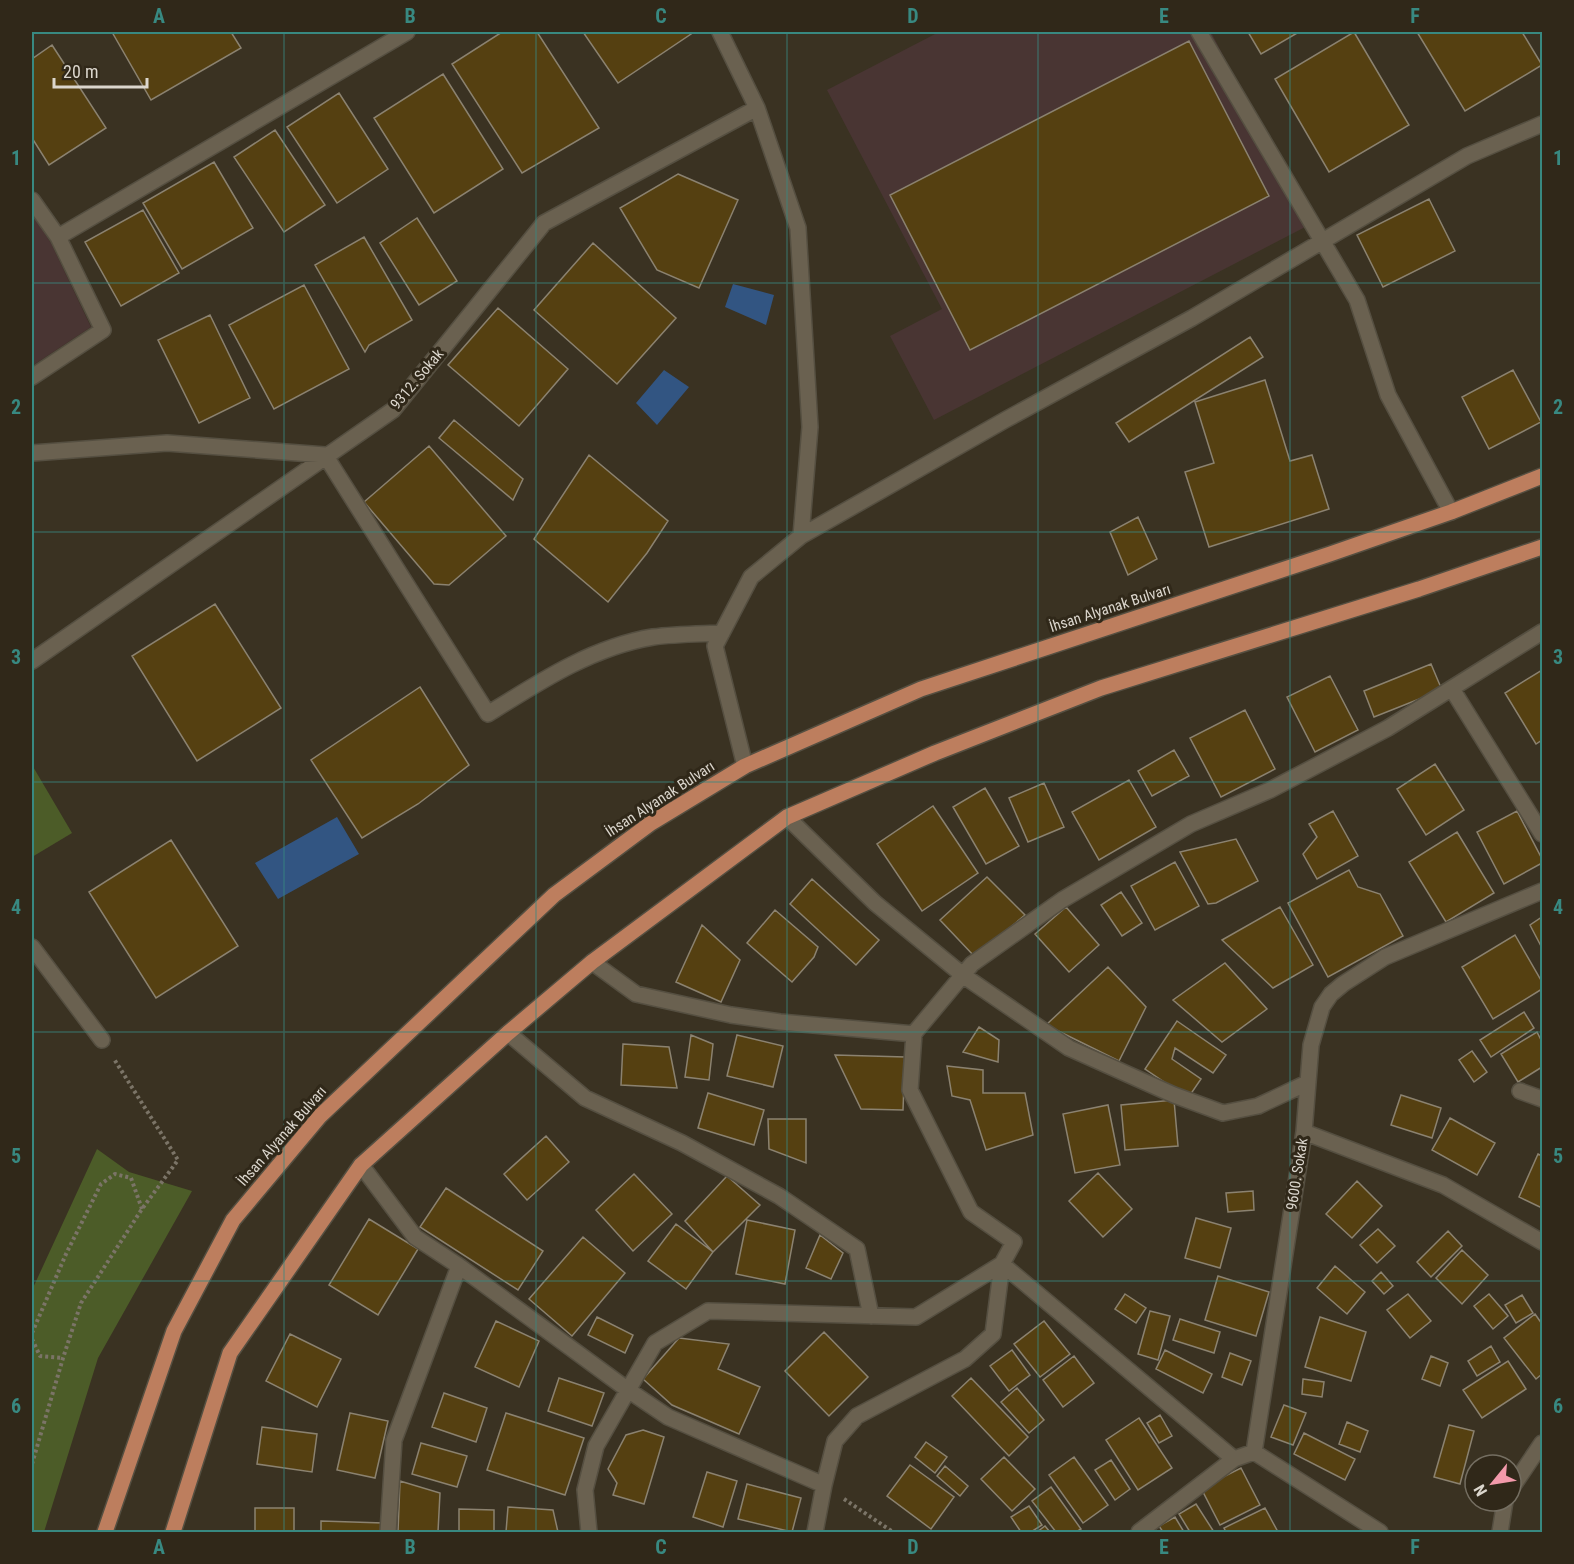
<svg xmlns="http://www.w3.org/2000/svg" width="1574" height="1564" viewBox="0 0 1574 1564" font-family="'Roboto Condensed',sans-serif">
  <rect width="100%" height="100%" fill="#3a3222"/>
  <path fill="#493533" d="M939 32H1211L1311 224 934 420 890 336 942 309 827 90Z
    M32 214 51 243 91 327 32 366Z"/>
  <path fill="#4c5c28" d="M32 765 72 833 32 857Z
    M97 1149 129 1172 192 1191 98 1358 44 1532H32V1290Z"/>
  <path fill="#325582" d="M733 284 774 295 766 325 725 307Z
    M664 370 689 387 657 425 636 403Z
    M337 817 359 854 278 899 255 863Z"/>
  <path fill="#554011" stroke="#8b8270" stroke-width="1.5" d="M112 32H231L241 48 151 100Z
    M502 32H537L599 128 522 173 452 64Z
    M583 32H694L618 83Z
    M1248 32H1299L1261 54Z
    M1354 32 1409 125 1329 172 1275 79Z
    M1417 32H1522L1542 65 1465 111Z
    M1189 41 1269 196 970 350 890 195Z
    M52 45 106 128 49 165 32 138V59Z
    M443 74 503 169 434 213 374 118Z
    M339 93 388 169 337 203 287 127Z
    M275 130 325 205 284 232 234 157Z
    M214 162 253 228 182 269 143 203Z
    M678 174 738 200 699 288 657 270 620 208Z
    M1429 199 1455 251 1383 287 1357 235Z
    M143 210 179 273 121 306 85 242Z
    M417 218 457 281 419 305 380 243Z
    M364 237 412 320 369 345 365 352 315 265Z
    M593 243 676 318 617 384 534 310Z
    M304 285 349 369 274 409 229 325Z
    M498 308 568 369 519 426 448 365Z
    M210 315 250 398 199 423 158 340Z
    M1250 337 1263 357 1129 442 1116 423Z
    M1513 370 1541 422 1489 449 1462 397Z
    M1265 380 1290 461 1312 455 1329 509 1209 547 1185 472 1214 463 1195 402Z
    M454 420 523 479 513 500 439 438Z
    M429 446 506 536 449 585 434 584 364 502Z
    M589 455 668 521 647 553 608 602 534 539Z
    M1138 517 1157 559 1128 575 1110 532Z
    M215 604 281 708 197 761 132 656Z
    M1431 664 1442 690 1374 717 1364 691Z
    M1542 670V740L1536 744 1505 693Z
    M1330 676 1358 730 1315 752 1287 697Z
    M420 687 469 765 418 804 362 838 311 760Z
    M1245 710 1275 769 1221 797 1190 738Z
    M1174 750 1189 776 1152 796 1138 771Z
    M1435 764 1464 810 1426 835 1397 789Z
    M1129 780 1156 827 1099 860 1072 812Z
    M1044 783 1064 827 1028 842 1009 798Z
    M985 788 1019 846 986 864 953 807Z
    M933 806 978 873 922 911 877 844Z
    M1333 811 1358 856 1317 879 1303 854 1317 837 1309 824Z
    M1517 811 1542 859V863L1504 884 1477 832Z
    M1457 832 1494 893 1446 922 1409 862Z
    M1236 839 1258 881 1216 903 1208 904 1180 852Z
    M171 840 238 946 156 998 89 892Z
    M1175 862 1199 906 1155 930 1131 886Z
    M1349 870 1358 887 1380 894 1403 936 1328 977 1288 903Z
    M987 877 1025 915 975 957 940 920Z
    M812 879 879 940 856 965 790 904Z
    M1121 892 1142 923 1122 936 1101 905Z
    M1066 907 1099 945 1069 972 1035 934Z
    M1280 907 1313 965 1273 988 1222 940Z
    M775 910 818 947 814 957 792 982 747 943Z
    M1542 917V948L1530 925Z
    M702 925 740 960 721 1002 676 982Z
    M1515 935 1542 982V989L1493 1019 1462 967Z
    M1225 963 1267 1009 1222 1042 1173 1000Z
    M1108 967 1146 1007 1119 1061 1046 1025Z
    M1524 1012 1534 1028 1491 1057 1480 1040Z
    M1177 1021 1226 1055 1213 1073 1175 1048 1172 1059 1201 1079 1188 1098 1145 1069Z
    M979 1027 999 1040 998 1062 963 1052Z
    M1537 1032 1542 1042V1067L1518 1082 1501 1054Z
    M691 1035 713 1044 709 1080 685 1077Z
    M737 1035 783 1046 773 1087 727 1076Z
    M623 1044 669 1047 677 1088 621 1085Z
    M1472 1051 1487 1072 1474 1082 1459 1060Z
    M835 1055 905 1057 903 1110 861 1109Z
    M947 1066 983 1070V1093H1025L1033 1135 986 1150 970 1100 952 1096Z
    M708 1093 764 1110 754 1145 698 1128Z
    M1401 1095 1441 1108 1432 1138 1391 1125Z
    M1174 1100 1178 1146 1125 1150 1121 1105Z
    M1108 1105 1120 1165 1075 1173 1063 1114Z
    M1450 1118 1495 1143 1477 1175 1432 1150Z
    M768 1119H806V1163L769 1149Z
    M546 1136 569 1162 527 1200 504 1174Z
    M1538 1154 1542 1156V1208L1519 1197Z
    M1098 1173 1132 1209 1103 1237 1069 1201Z
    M634 1174 672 1214 633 1251 596 1210Z
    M727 1176 760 1205 713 1252 685 1221Z
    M1357 1181 1382 1206 1352 1238 1326 1214Z
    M446 1188 543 1251 518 1290 420 1227Z
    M1253 1191 1254 1210 1228 1212 1226 1193Z
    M1196 1218 1231 1228 1220 1268 1185 1258Z
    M369 1219 418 1249 378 1315 329 1285Z
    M747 1220 795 1230 785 1284 736 1274Z
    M676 1224 713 1252 686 1289 648 1261Z
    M1378 1229 1395 1246 1377 1263 1360 1245Z
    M1448 1231 1462 1246 1431 1277 1417 1262Z
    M820 1235 843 1253 831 1279 806 1268Z
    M583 1237 625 1273 572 1336 529 1299Z
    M1462 1250 1488 1275 1462 1304 1436 1278Z
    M1335 1266 1365 1292 1347 1314 1317 1288Z
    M1381 1272 1393 1286 1384 1294 1372 1281Z
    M1218 1276 1269 1292 1256 1336 1205 1320Z
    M1125 1294 1146 1308 1136 1323 1115 1309Z
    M1408 1294 1431 1321 1410 1338 1387 1310Z
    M1489 1294 1508 1316 1493 1329 1474 1306Z
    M1522 1295 1533 1313 1516 1323 1505 1305Z
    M1150 1311 1170 1316 1158 1360 1138 1354Z
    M1535 1314 1542 1324V1374L1536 1379 1504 1338Z
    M597 1317 633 1335 625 1353 588 1335Z
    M1320 1317 1366 1332 1351 1381 1305 1367Z
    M1180 1319 1220 1332 1214 1353 1173 1340Z
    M496 1321 539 1341 519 1387 475 1367Z
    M1044 1321 1070 1354 1040 1377 1014 1344Z
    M824 1332 868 1377 829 1416 785 1371Z
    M290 1334 341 1359 317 1407 266 1381Z
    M679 1338 729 1344 718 1369 760 1387 739 1434 672 1405 643 1379Z
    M1491 1346 1500 1362 1477 1376 1468 1361Z
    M1012 1350 1030 1375 1009 1391 990 1366Z
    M1165 1350 1212 1374 1203 1393 1156 1369Z
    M1230 1353 1251 1361 1242 1385 1222 1377Z
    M1074 1356 1094 1383 1063 1407 1043 1380Z
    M1431 1356 1448 1363 1440 1386 1422 1379Z
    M1508 1361 1526 1389 1482 1418 1463 1390Z
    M559 1378 604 1393 592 1426 548 1411Z
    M971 1378 1028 1437 1009 1456 952 1396Z
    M1303 1379 1324 1382 1322 1397 1302 1394Z
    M1017 1388 1044 1420 1029 1433 1001 1402Z
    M444 1393 487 1408 476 1442 432 1427Z
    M1284 1405 1306 1413 1293 1445 1271 1437Z
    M350 1413 388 1421 375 1478 337 1470Z
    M506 1413 584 1438 565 1495 487 1470Z
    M1160 1415 1172 1436 1159 1443 1147 1423Z
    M1139 1418 1172 1468 1138 1490 1106 1440Z
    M1347 1422 1368 1431 1360 1452 1339 1444Z
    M1449 1425 1474 1431 1460 1484 1434 1477Z
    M262 1427 317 1434 312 1472 257 1464Z
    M643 1430 664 1437 644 1504 613 1495 617 1483 608 1469 626 1435Z
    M1304 1433 1355 1459 1345 1480 1294 1454Z
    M926 1442 947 1457 935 1473 915 1457Z
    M421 1443 467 1456 457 1487 412 1474Z
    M1004 1457 1035 1489 1012 1511 981 1479Z
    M1074 1457 1108 1505 1083 1523 1049 1475Z
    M1111 1460 1130 1489 1115 1500 1095 1470Z
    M910 1465 954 1497 931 1529 887 1496Z
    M945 1466 968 1486 960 1496 937 1476Z
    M1241 1468 1260 1505 1220 1525 1201 1488Z
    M707 1472 737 1481 723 1527 693 1517Z
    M400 1481 440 1493 438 1532H398Z
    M747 1484 801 1498 792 1532 738 1519Z
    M1051 1487 1081 1529 1076 1532H1056L1032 1501Z
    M1196 1504 1214 1532H1190L1179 1514Z
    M1029 1506 1042 1525 1031 1532H1021L1011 1517Z
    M508 1507 553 1510 558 1532H506Z
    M255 1508H294V1532H255Z
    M1265 1508 1278 1532H1226L1224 1528Z
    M459 1509 494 1510V1532H459Z
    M1175 1517 1184 1532H1163L1159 1526Z
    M321 1521 383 1523 382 1532H321Z
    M1045 1526 1050 1532H1037Z"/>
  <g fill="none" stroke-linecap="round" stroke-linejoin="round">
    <defs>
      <path id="minor" d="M720 32 757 108 798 228 810 427 801 536
        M1199 32 1357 300 1388 395 1451 512
        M32 200 58 237 103 330 32 377
        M58 237 407 32
        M32 453 167 443 325 455 488 714C539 682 592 647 653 637 675 634 699 634 722 633
        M32 661 393 410 544 223 757 108
        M1452 689 1542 834
        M745 766 715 646 751 577 801 536 1005 420 1192 318 1467 156 1542 124
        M787 817 875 903 964 976 1069 1048 1174 1095 1223 1113 1258 1106 1307 1083
        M32 947 102 1040
        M592 962 636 994 731 1015 780 1022 914 1034
        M508 1033 585 1098 682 1143 779 1196 857 1249 871 1316
        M1520 1091 1542 1099
        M1304 1132 1443 1185 1542 1242
        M361 1165 415 1237 459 1266 628 1390 668 1417 824 1485
        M1254 1452 1380 1532
        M1511 1489 1542 1443
        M388 1532 394 1440 459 1266
        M589 1532 585 1490 596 1446 655 1343 708 1311 916 1317 1002 1264 1234 1459
        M815 1532 824 1485 835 1441 857 1416 965 1359 993 1334 1002 1264 1014 1242 971 1212 910 1090 914 1034 916 1031 972 964 1062 900 1191 824 1270 790 1388 728 1542 632
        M1139 1532 1234 1459 1254 1452 1304 1132 1311 1045 1322 1007 1331 994 1343 984 1385 957 1542 891
        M1500 1532 1505 1501"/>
      <path id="major" d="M105 1532 174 1331 233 1220 320 1116 554 895 651 823 745 766 921 689 1330 554 1451 512 1542 476
        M173 1532 230 1353 361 1165 508 1033 592 962 787 817 935 753 1101 688 1419 589 1542 547"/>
    </defs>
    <use href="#minor" stroke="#554f41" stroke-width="18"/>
    <use href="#major" stroke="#554f41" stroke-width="18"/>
    <path stroke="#7b7467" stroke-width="4" stroke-dasharray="3 3" stroke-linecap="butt" d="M32 1333 66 1254 101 1184 115 1174 131 1178 142 1209
      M32 1339 40 1356 63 1358
      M32 1464 63 1358 81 1303 142 1209 178 1160 114 1059
      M844 1499 893 1532"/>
    <use href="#minor" stroke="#6a6150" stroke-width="15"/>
    <use href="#major" stroke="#bd7e5e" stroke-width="15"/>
  </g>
  <path fill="none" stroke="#388981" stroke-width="1.5" stroke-opacity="0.55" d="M284 32V1532M536 32V1532M787 32V1532M1038 32V1532M1290 32V1532M32 283H1542M32 532H1542M32 782H1542M32 1032H1542M32 1281H1542"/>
  <g text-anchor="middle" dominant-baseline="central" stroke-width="6" stroke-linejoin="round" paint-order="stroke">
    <g font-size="15" fill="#dbd6cd" stroke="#302819">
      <text transform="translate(417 379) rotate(-50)">9312. Sokak</text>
      <text transform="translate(1110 608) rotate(-18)">İhsan Alyanak Bulvarı</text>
      <text transform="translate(660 799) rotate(-33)">İhsan Alyanak Bulvarı</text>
      <text transform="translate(282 1136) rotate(-49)">İhsan Alyanak Bulvarı</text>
      <text transform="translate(1297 1174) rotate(-81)">9600. Sokak</text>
    </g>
  </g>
  <rect width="1574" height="1564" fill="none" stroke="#302819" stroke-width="66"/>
  <g transform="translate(1493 1483) rotate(240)"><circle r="28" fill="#302819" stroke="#746e61" stroke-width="1.5"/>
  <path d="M0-4.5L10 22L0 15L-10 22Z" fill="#f39aab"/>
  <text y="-9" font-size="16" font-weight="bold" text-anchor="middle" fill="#dbd6cd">N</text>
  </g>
  <path d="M54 78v9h93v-9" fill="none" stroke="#dbd6cd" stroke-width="3"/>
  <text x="63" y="78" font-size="18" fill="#dbd6cd" stroke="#302819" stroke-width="4.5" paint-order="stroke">20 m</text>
  <rect x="33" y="33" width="1508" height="1498" fill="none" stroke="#388981" stroke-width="2"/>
  <g font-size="20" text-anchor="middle" font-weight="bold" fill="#388981">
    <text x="159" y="23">A</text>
    <text x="410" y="23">B</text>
    <text x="661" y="23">C</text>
    <text x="913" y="23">D</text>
    <text x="1164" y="23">E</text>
    <text x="1415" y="23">F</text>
    <text x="16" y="165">1</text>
    <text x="1558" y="165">1</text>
    <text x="16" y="414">2</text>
    <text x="1558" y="414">2</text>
    <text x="16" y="664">3</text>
    <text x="1558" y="664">3</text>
    <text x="16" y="914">4</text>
    <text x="1558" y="914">4</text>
    <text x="16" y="1163">5</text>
    <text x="1558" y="1163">5</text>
    <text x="16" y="1413">6</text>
    <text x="1558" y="1413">6</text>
    <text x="159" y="1554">A</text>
    <text x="410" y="1554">B</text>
    <text x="661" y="1554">C</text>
    <text x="913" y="1554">D</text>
    <text x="1164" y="1554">E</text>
    <text x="1415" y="1554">F</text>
  </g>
</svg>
